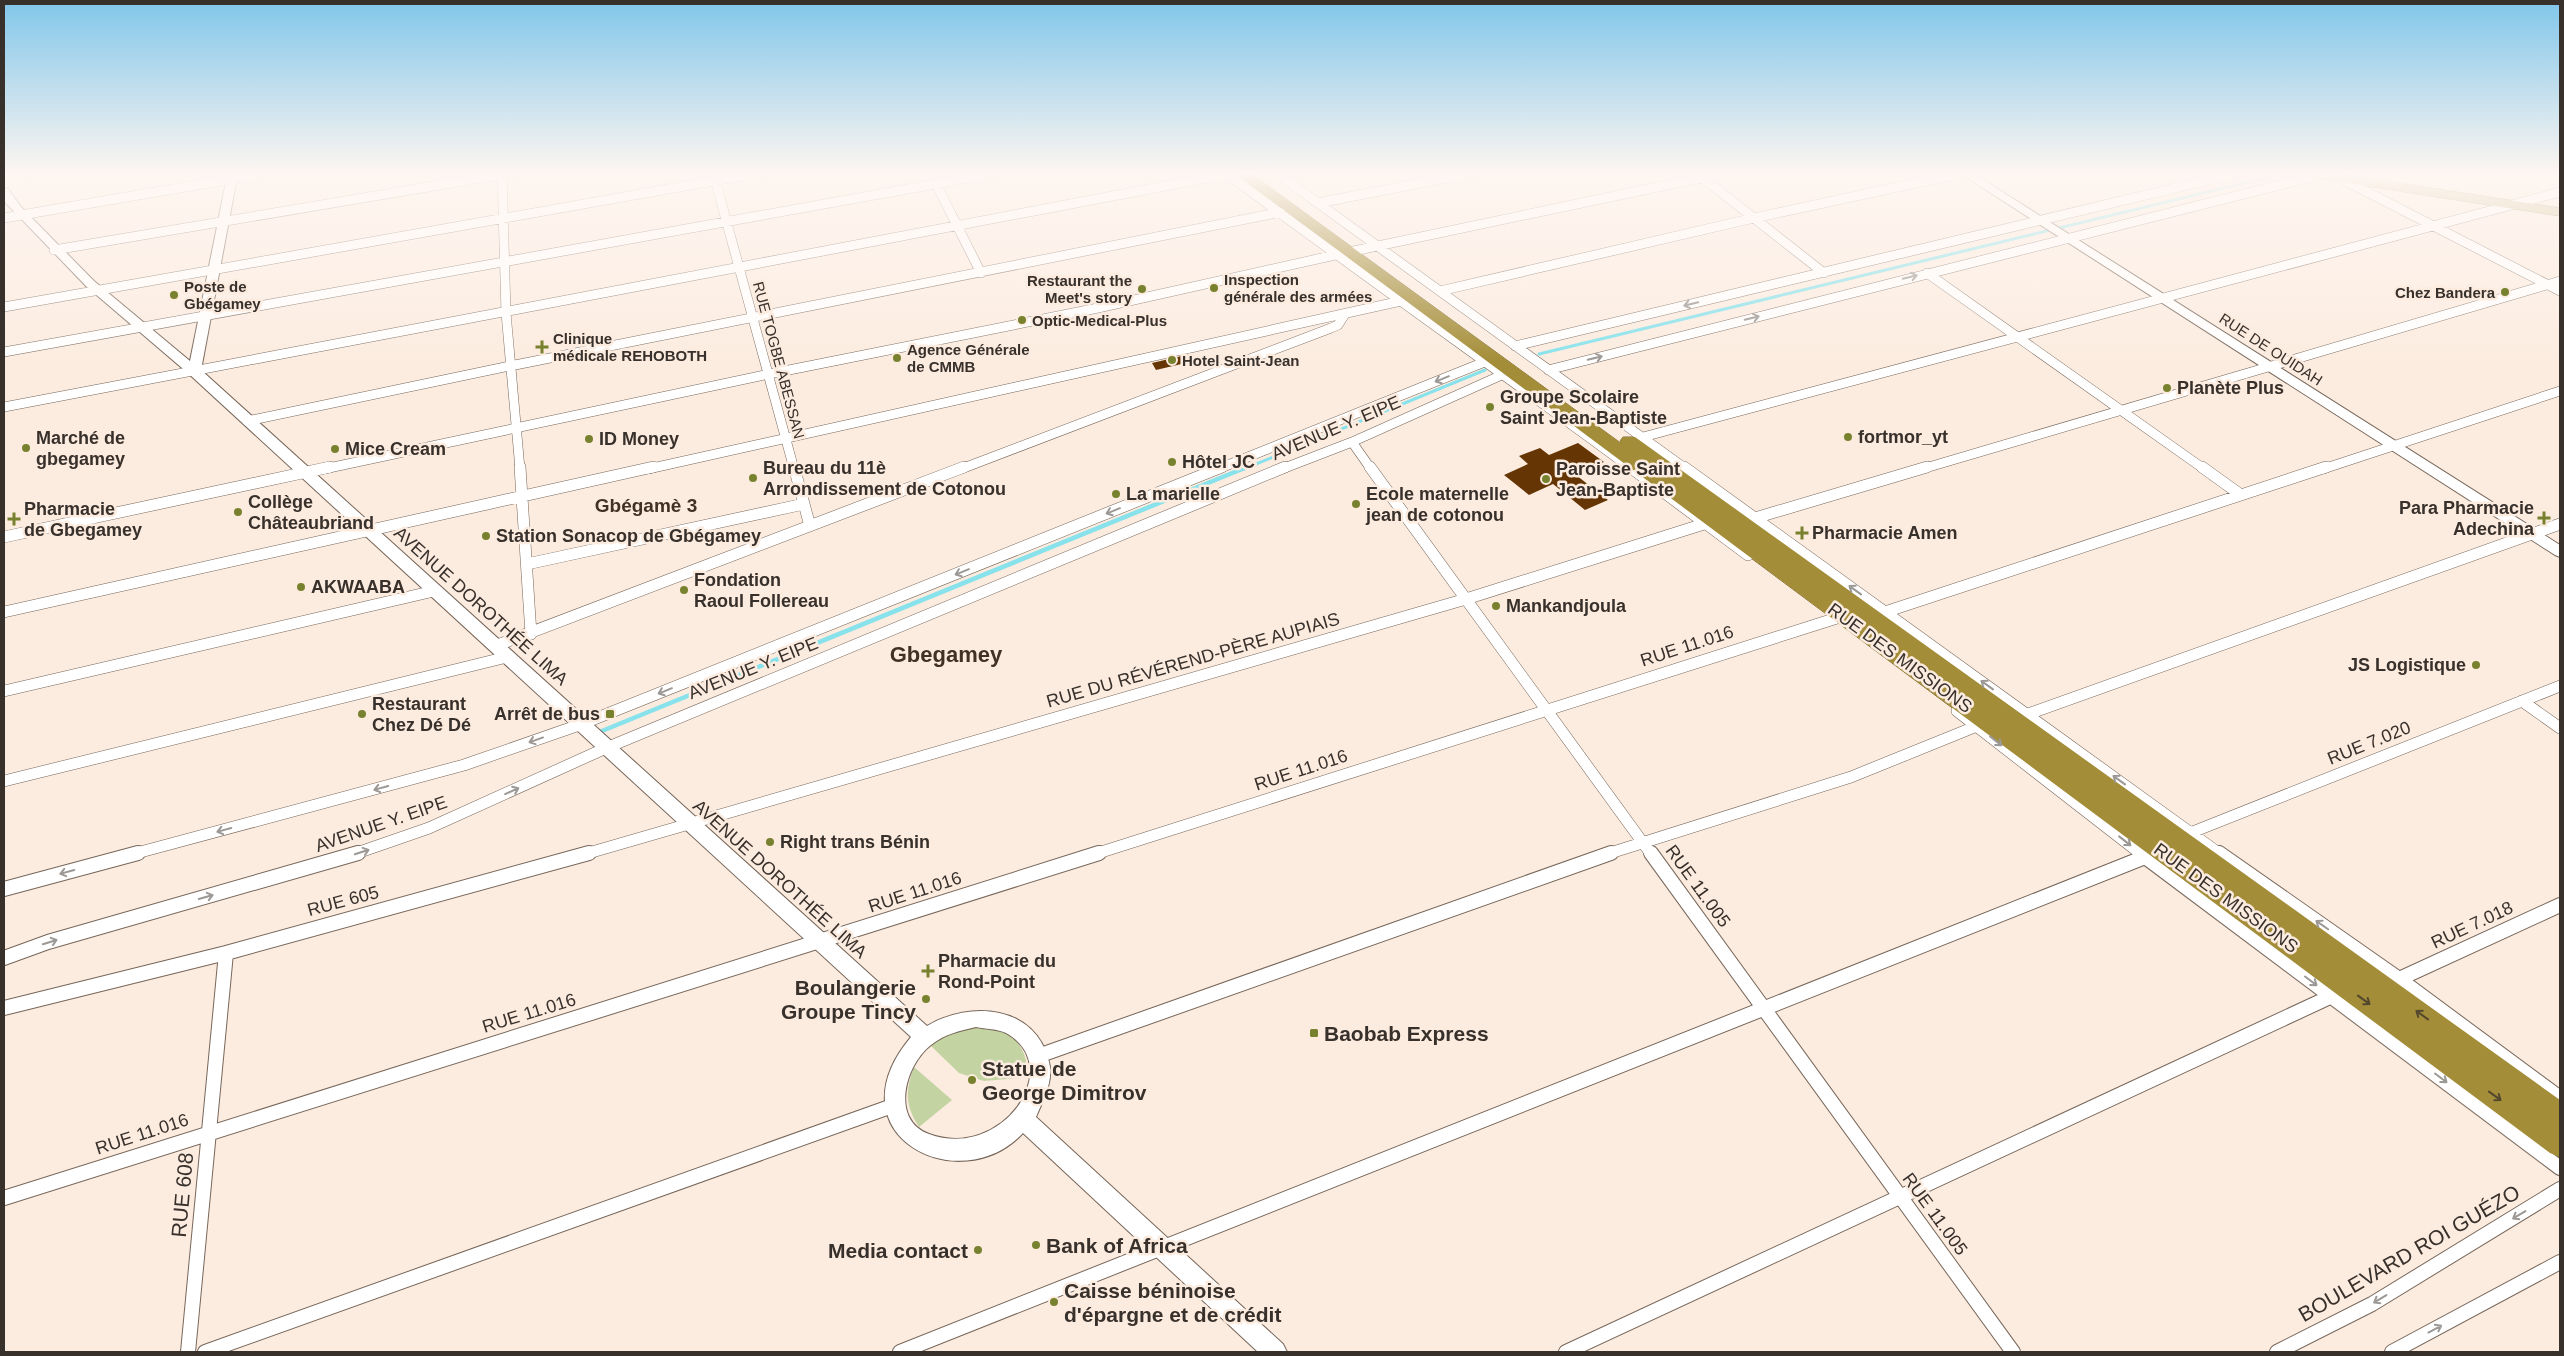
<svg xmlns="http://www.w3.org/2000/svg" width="2564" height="1356" viewBox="0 0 2564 1356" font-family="Arial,sans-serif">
  <rect width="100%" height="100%" fill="#fcece0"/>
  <path fill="#c3d3a1" d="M979 1026C1012 1031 1027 1043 1028 1077L984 1081 959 1073 930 1045 945 1035Z
    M914 1067 952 1100 919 1127C905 1106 905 1090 914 1067Z"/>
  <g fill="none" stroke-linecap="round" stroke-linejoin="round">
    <path stroke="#87e2ec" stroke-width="3" d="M1539 354 2290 172
      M1244 469 1485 370"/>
    <path stroke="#87e2ec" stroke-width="4.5" d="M597 733 1247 467"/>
  </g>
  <path fill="#653604" d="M1190 354 1194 361 1156 370 1152 363Z
    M1578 443 1604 462 1576 475 1608 500 1585 510 1553 484 1529 495 1504 475 1528 464 1519 456 1540 448 1549 455Z"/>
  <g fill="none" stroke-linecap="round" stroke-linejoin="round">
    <defs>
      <path id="street-far2" d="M502 172 506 313 520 469
        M713 172 794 469
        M1225 172C1359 273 1497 369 1632 469
        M1275 172 1686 469
        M1699 175 1824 273
        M4 176 32 172
        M2342 179 2560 291
        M936 184 981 273
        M1318 203 1477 172
        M4 218 273 172
        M54 250 517 172
        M1927 273 2204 469
        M1440 291 1754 218 1967 172
        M4 307 764 172
        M1515 346 2242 172
        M4 352 1002 172
        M1548 370 2319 175
        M4 407 1228 174
        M247 421 510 366 1281 212
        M1643 437 2560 192
        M1352 442 1371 469
        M324 469 769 374 1098 308 1335 255 1729 172
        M648 469 1401 301
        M961 469 1331 328 1338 325 1345 314
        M1218 469 1487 361
        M1282 469 1352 442 1504 374
        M1922 469 2560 281
        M2323 469 2560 391"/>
      <path id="street-far1" d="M520 467 531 634
        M794 467 810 526
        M1370 467 1651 854
        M1630 467 1748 555
        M1684 467 2220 854
        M2202 467 2241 495
        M1755 518 1927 467
        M4 537 330 467
        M527 564 804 504
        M4 612 653 467
        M1885 612 2326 467
        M495 646 964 467
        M4 691 434 591
        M2522 701 2560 728
        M1957 711 2141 854
        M2028 714 2560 524
        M4 781 507 657
        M2190 833 2560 686
        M133 854 464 765 582 724 1222 467
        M354 854 429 828 606 748 1285 467
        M585 854 1466 599 1704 524
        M1095 854 1837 618
        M1607 854 1851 777 1977 726"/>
      <path id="street" d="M1651 853 2013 1352
        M2140 853 2560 1168
        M2219 853 2399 979 2560 1098
        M4 889 138 853
        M4 958 48 942 358 853
        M2399 979 2560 905
        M4 1008 226 953 589 853
        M1038 1056 1611 853
        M4 1198 1099 853
        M188 1352 226 953
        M205 1352 895 1105
        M900 1352 2145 857
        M1566 1352 2332 996
        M2277 1352 2372 1304 2560 1189
        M2392 1352 2560 1262"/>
      <path id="secondary" d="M228 172H238L201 370 927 1026C970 1000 1036 1005 1049 1062 1054 1081 1043 1100 1036 1117L1283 1344 1287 1352H1258L1023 1133C960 1201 829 1135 911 1037L189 374 86 286 4 201V188L8 189 21 207 94 281 190 361ZM976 1027C985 1029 998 1029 1006 1033 1067 1067 1002 1161 929 1134 890 1120 905 1065 931 1045 945 1034 959 1031 976 1027Z
        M1958 172H1971L2560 545V557L2555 555Z"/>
      <path id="primary" d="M2296 172H2327L2560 208V216L2302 176Z"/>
      <path id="highway" d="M1233 172H1249L1622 444 1620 441 1623 437H1635L2560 1100V1157L2550 1153Z"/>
    </defs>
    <use href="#street-far2" stroke="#776659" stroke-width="10"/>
    <use href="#street-far1" stroke="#776659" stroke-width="12"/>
    <use href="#street" stroke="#776659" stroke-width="16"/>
    <use href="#secondary" stroke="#776659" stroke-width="2"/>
    <use href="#primary" stroke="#7e6c33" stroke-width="1"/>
    <use href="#highway" stroke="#7e6c33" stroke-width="1"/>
    <use href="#street-far2" stroke="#fff" stroke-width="9"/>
    <use href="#street-far1" stroke="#fff" stroke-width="11"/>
    <use href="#street" stroke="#fff" stroke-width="14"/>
    <use href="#secondary" fill="#fff" fill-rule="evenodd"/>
    <use href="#primary" fill="#c8bb88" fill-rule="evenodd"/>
    <use href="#highway" fill="#a48d38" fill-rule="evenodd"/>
  </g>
  <defs><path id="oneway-shaft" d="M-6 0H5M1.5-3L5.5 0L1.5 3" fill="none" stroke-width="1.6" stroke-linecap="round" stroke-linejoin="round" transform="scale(1.25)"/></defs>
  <g stroke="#9c9895">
    <use href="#oneway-shaft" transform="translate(1910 277) rotate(-14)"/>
    <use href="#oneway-shaft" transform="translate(1691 304) rotate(167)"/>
    <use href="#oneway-shaft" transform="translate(1752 318) rotate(-14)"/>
    <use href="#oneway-shaft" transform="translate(1595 358) rotate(-14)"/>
    <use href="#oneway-shaft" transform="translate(1442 379) rotate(158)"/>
    <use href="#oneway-shaft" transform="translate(1113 511) rotate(158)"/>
    <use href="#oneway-shaft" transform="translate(962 572) rotate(158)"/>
    <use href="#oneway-shaft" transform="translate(1855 590) rotate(-144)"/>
    <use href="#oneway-shaft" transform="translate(1987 685) rotate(-144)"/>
    <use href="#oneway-shaft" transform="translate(665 691) rotate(158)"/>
    <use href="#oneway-shaft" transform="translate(536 740) rotate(160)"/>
    <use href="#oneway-shaft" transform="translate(1996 741) rotate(38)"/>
    <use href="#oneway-shaft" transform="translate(2119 780) rotate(-144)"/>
    <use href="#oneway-shaft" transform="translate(381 788) rotate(165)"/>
    <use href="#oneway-shaft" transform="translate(512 791) rotate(-24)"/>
    <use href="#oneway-shaft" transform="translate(224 830) rotate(165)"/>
    <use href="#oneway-shaft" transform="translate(2125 841) rotate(38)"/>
    <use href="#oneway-shaft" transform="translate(362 852) rotate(-18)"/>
    <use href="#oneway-shaft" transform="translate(67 872) rotate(165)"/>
    <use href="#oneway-shaft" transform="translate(206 897) rotate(-16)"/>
    <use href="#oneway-shaft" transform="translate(2322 925) rotate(-145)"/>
    <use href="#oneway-shaft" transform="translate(50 942) rotate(-17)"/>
    <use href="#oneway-shaft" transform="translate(2311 981) rotate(37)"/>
    <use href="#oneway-shaft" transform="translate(2441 1078) rotate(37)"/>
    <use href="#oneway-shaft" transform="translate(2519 1215) rotate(149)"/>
    <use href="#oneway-shaft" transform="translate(2380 1299) rotate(149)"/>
    <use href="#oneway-shaft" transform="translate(2435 1329) rotate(-28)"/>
  </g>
  <g stroke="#53472e">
    <use href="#oneway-shaft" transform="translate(2364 1000) rotate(36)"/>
    <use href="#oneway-shaft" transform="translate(2422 1015) rotate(-144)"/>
    <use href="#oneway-shaft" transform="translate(2495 1096) rotate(36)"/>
  </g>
  <linearGradient id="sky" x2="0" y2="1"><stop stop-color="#81c6ea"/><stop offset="0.48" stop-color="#fef6f1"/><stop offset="1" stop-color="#fef6f1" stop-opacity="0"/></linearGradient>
  <rect width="2564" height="362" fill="url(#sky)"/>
  <g fill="#78812d" stroke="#fcece0" stroke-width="2">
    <circle cx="1214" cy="288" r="5"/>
    <circle cx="1142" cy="289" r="5"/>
    <circle cx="2505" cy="292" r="5"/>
    <circle cx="174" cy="295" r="5"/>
    <circle cx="1022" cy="320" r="5"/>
    <path d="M539.5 339.5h5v5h5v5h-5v5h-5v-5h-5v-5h5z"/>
    <circle cx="897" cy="358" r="5"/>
    <circle cx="1172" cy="360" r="5"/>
    <circle cx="2167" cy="388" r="5"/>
    <circle cx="1490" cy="407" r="5"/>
    <circle cx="1848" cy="437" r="5"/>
    <circle cx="589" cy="439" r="5"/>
    <circle cx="26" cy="448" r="5"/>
    <circle cx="335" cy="449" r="5"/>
    <circle cx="1172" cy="462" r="5"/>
    <circle cx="753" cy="478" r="5"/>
    <circle cx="1546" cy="479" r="5"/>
    <circle cx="1116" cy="494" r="5"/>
    <circle cx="1356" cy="504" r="5"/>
    <circle cx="238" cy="512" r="5"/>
    <path d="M2541.5 510.5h5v5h5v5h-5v5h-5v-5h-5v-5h5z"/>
    <path d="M11.5 511.5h5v5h5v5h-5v5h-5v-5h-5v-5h5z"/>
    <path d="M1799.5 525.5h5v5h5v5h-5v5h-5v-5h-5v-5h5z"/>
    <circle cx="486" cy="536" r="5"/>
    <circle cx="301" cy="587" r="5"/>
    <circle cx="684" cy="590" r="5"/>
    <circle cx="1496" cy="606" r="5"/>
    <circle cx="2476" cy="665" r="5"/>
    <circle cx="362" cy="714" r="5"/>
    <rect x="605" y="709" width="10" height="10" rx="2.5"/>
    <circle cx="770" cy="842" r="5"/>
    <path d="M925.5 963.5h5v5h5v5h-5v5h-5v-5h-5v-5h5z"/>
    <circle cx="926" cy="999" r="5"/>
    <rect x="1309" y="1028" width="10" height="10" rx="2.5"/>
    <circle cx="972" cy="1080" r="5"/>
    <circle cx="1036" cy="1245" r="5"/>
    <circle cx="978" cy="1250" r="5"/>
    <circle cx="1054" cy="1302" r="5"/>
  </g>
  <g text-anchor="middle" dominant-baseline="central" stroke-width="5" stroke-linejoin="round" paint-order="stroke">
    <g font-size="15" font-weight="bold" fill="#38302b" stroke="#fcece0" text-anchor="start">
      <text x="1224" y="279">Inspection<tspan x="1224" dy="17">générale des armées</tspan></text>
      <text x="1132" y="280" text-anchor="end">Restaurant the<tspan x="1132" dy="17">Meet's story</tspan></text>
      <text x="184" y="286">Poste de<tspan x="184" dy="17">Gbégamey</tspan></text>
      <text x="2495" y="292" text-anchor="end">Chez Bandera</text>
      <text x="1032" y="320">Optic-Medical-Plus</text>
      <text x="553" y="338">Clinique<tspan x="553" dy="17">médicale REHOBOTH</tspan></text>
      <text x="907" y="349">Agence Générale<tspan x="907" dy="17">de CMMB</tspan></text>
      <text x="1182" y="360">Hotel Saint-Jean</text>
    </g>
    <g font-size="15" fill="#38302b" stroke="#fcece0">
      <text transform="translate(2271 349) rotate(33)">RUE DE OUIDAH</text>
      <text transform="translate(779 360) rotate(75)">RUE TOGBE ABESSAN</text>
    </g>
    <g font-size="18" font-weight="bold" fill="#38302b" stroke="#fcece0" text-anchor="start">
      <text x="2177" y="388">Planète Plus</text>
      <text x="1500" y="397">Groupe Scolaire<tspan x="1500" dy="21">Saint Jean-Baptiste</tspan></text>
      <text x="1858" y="437">fortmor_yt</text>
      <text x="36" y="438">Marché de<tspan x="36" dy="21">gbegamey</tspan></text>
      <text x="599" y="439">ID Money</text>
      <text x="345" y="449">Mice Cream</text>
      <text x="1182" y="462">Hôtel JC</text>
      <text x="763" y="468">Bureau du 11è<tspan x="763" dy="21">Arrondissement de Cotonou</tspan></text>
      <text x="1556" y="469">Paroisse Saint<tspan x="1556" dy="21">Jean-Baptiste</tspan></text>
      <text x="1126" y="494">La marielle</text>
      <text x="1366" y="494">Ecole maternelle<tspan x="1366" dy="21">jean de cotonou</tspan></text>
      <text x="248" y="502">Collège<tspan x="248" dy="21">Châteaubriand</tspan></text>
      <text x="2534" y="508" text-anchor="end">Para Pharmacie<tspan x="2534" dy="21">Adechina</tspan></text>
      <text x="24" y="509">Pharmacie<tspan x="24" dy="21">de Gbegamey</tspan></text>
      <text x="1812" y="533">Pharmacie Amen</text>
      <text x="496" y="536">Station Sonacop de Gbégamey</text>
      <text x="694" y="580">Fondation<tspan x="694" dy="21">Raoul Follereau</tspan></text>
      <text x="311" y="587">AKWAABA</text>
      <text x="1506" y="606">Mankandjoula</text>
      <text x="2466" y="665" text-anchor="end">JS Logistique</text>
      <text x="372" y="704">Restaurant<tspan x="372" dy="21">Chez Dé Dé</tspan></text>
      <text x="600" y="714" text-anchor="end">Arrêt de bus</text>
      <text x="780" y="842">Right trans Bénin</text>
      <text x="938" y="961">Pharmacie du<tspan x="938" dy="21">Rond-Point</tspan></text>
    </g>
    <g font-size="18" fill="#38302b" stroke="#fcece0">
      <text transform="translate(1336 428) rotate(-23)">AVENUE Y. EIPE</text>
      <text transform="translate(481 606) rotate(42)">AVENUE DOROTHÉE LIMA</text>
      <text transform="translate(1687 646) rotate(-18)">RUE 11.016</text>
      <text transform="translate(1900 658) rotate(36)">RUE DES MISSIONS</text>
      <text transform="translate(1193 660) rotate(-16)">RUE DU RÉVÉREND-PÈRE AUPIAIS</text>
      <text transform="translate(753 668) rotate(-22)">AVENUE Y. EIPE</text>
      <text transform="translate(2369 743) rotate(-22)">RUE 7.020</text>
      <text transform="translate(1301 770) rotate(-18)">RUE 11.016</text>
      <text transform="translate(381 824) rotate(-19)">AVENUE Y. EIPE</text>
      <text transform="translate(780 879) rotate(42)">AVENUE DOROTHÉE LIMA</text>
      <text transform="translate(1698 886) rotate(54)">RUE 11.005</text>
      <text transform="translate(915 892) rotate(-18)">RUE 11.016</text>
      <text transform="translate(2226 898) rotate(36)">RUE DES MISSIONS</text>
      <text transform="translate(343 901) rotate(-15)">RUE 605</text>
      <text transform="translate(2472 925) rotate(-25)">RUE 7.018</text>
      <text transform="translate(529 1013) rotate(-17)">RUE 11.016</text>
      <text transform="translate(142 1134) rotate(-18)">RUE 11.016</text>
      <text transform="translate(1935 1214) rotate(54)">RUE 11.005</text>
    </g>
    <g font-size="19" font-weight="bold" fill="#403125" stroke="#fcece0">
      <text x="646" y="505">Gbégamè 3</text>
    </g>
    <g font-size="21" font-weight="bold" fill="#38302b" stroke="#fcece0" text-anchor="start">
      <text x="916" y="987" text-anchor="end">Boulangerie<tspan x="916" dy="24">Groupe Tincy</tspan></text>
      <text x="1324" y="1033">Baobab Express</text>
      <text x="982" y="1068">Statue de<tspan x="982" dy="24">George Dimitrov</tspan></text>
      <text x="1046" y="1245">Bank of Africa</text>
      <text x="968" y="1250" text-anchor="end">Media contact</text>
      <text x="1064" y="1290">Caisse béninoise<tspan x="1064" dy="24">d'épargne et de crédit</tspan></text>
    </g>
    <g font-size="21" fill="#38302b" stroke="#fcece0">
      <text transform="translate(182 1195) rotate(-85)">RUE 608</text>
      <text transform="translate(2409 1253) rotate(-30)">BOULEVARD ROI GUÉZO</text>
    </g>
    <g font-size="22" font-weight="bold" fill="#403125" stroke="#fcece0">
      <text x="946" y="654">Gbegamey</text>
    </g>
  </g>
  <rect width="2564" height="1356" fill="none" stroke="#38302b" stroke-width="10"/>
</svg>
